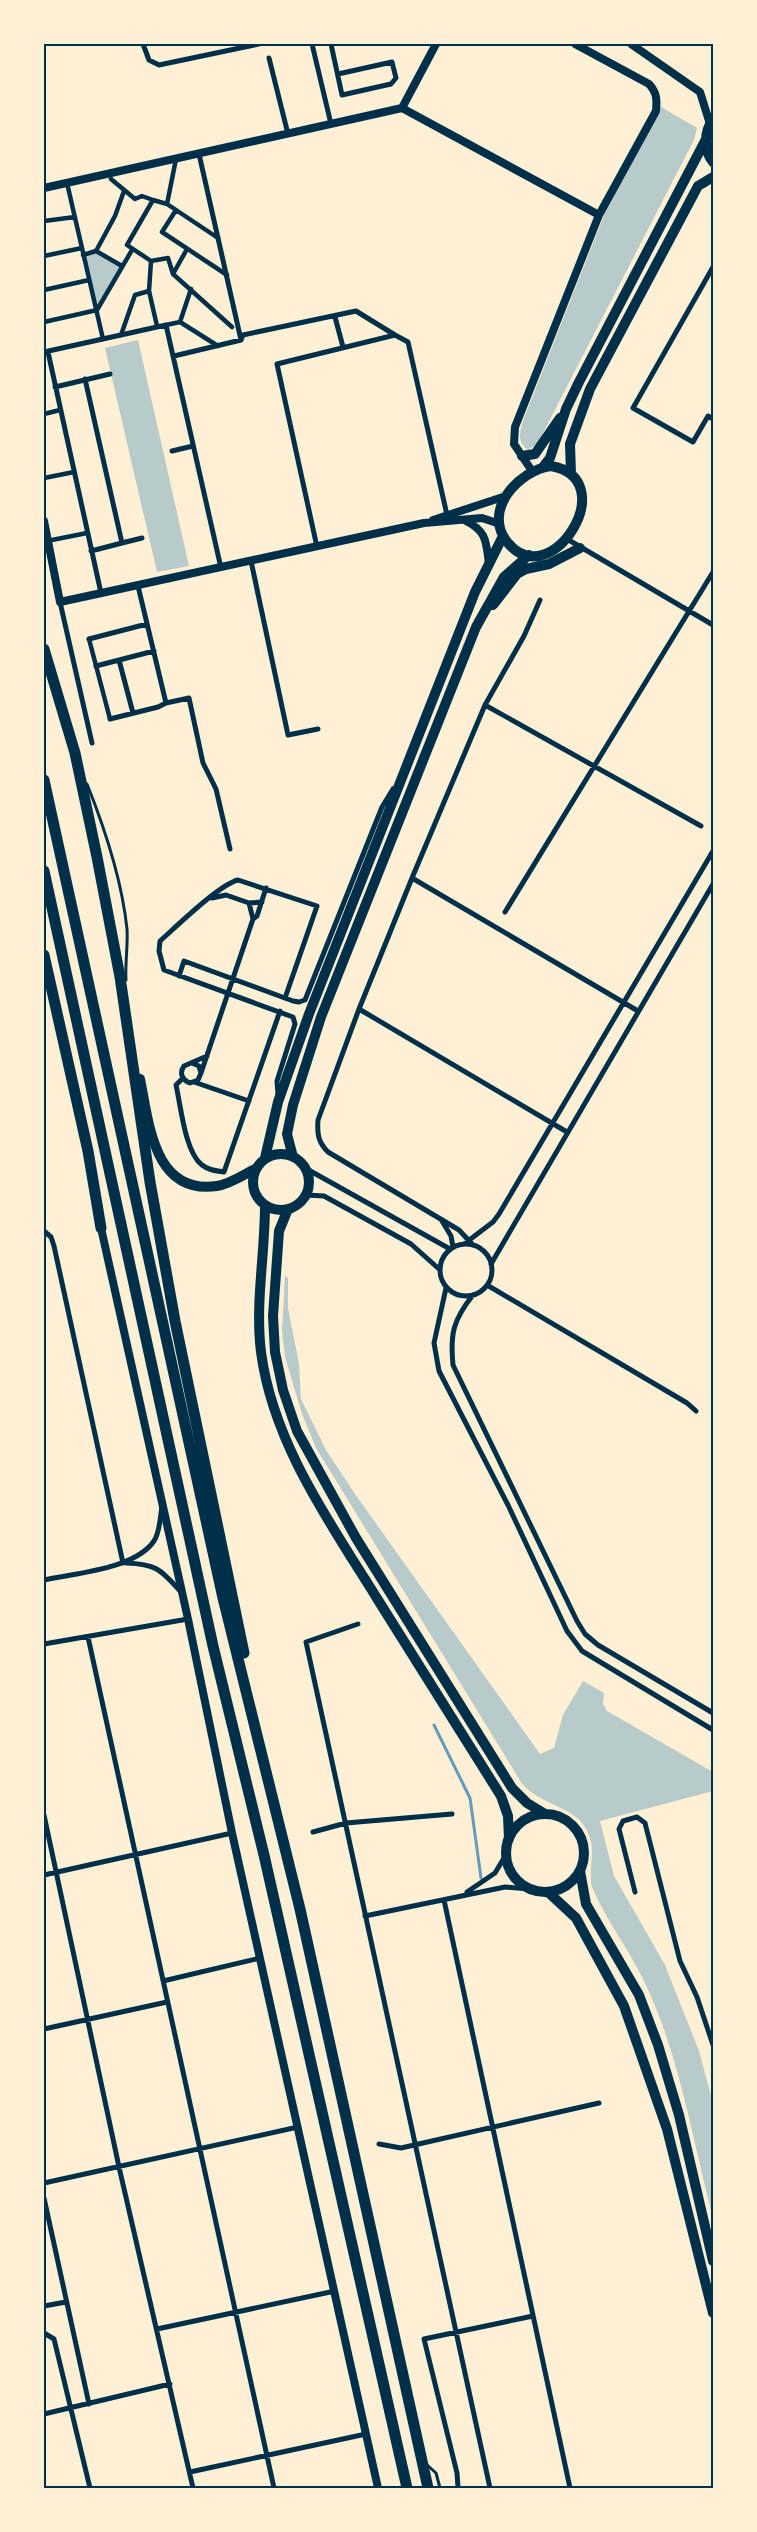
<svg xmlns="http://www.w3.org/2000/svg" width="757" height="2532" viewBox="0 0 757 2532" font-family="Lato,sans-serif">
  <rect width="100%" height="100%" fill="#fdf0d5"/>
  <path fill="#b9caca" d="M661 107 697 128 694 140 543 433 537 444 528 450C516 441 520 431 524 418L605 213Z
    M96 251 122 266 97 310 83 255Z
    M138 340 189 566 157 572 105 348Z
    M285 1276 288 1278V1308L299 1364 301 1399 326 1450 355 1494 540 1754 554 1748 563 1715 583 1681 604 1693 603 1704 607 1711 713 1772V1791L600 1821 614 1876 665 1965 699 2051 713 2103V2218C692 2138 680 2056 644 1981 628 1948 606 1920 592 1887 588 1871 595 1854 590 1838 581 1805 539 1807 521 1782L316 1448 302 1414 285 1357 282 1331Z"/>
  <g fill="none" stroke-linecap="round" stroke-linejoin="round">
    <path stroke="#669bbc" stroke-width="3" d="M434 1725 470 1798 481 1878"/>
    <path stroke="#003049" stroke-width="3" d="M87 784C105 829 122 881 127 929 128 946 125 963 126 980
      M426 2464 436 2473 440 2488"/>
    <path stroke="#003049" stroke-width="4.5" d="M111 179 135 199 142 196 153 200
      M67 183 103 339
      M167 204 176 159
      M176 210 162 232 227 275
      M44 221 75 217
      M96 251 122 266
      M83 255 96 251 115 216 124 191
      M44 256 82 248
      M151 261 168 258 173 274
      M173 274 232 327
      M173 274 187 249
      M44 290 89 280
      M149 291 151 261 127 245 153 200 167 204 218 238
      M44 322 97 310 132 250
      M180 322 191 289
      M166 325 180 322 218 346
      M121 335 135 295 149 291 157 326
      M44 414 60 410
      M44 478 74 472
      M47 541 87 533
      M89 639 110 719"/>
    <path stroke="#003049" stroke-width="5" d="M143 44 149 60 159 65 259 44
      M312 44 331 124
      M331 44 342 95 391 84 396 78 392 62 338 74
      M269 58 288 134
      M199 154 241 340
      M713 267 633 408 693 442 708 416 713 419
      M335 317 343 347
      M44 352 166 325 221 568
      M48 352 101 593
      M174 356 241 340 243 335 356 311 395 335
      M85 379 122 543 91 551
      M55 387 110 374
      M172 451 193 446
      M567 539 713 625
      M122 543 142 538
      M317 547 277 364 395 335 408 342 447 515
      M251 561 288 735 318 729
      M138 586 166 703 189 698 203 763 216 789 230 849
      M60 602 92 743
      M89 639 147 624
      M119 660 133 713
      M96 666 154 651
      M485 705 701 826
      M110 719 158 707 166 703
      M412 878 638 1011
      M212 898 226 895 249 903 262 902
      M249 903 253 919
      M505 912 713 572
      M179 976 184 961 293 1001 299 1002 305 1000 382 807 393 789
      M359 1009 567 1132
      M192 1063 199 1066 201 1073 198 1080 190 1083C182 1080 179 1073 184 1066L207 1056
      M201 1073 253 919 257 916 266 888
      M183 1078 176 1085C181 1107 185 1152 202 1165 208 1170 216 1171 224 1172L280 1011
      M194 1082 249 1101
      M278 1094 277 1081 295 1024 293 1017 164 970 159 951 160 941C177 926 220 884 238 880L317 906 285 998
      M305 1168 450 1249
      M306 1195 324 1196 411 1244 439 1269
      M442 1221 451 1236 453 1247
      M44 1231 51 1237 54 1246 123 1563
      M440 1270a26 26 0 1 1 52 0a26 26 0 1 1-52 0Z
      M464 1244 493 1222 499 1214 713 851
      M473 1245 459 1230 328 1152C318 1142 317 1134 318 1120L359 1009 412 878 485 705 524 636 540 600
      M491 1264 713 884
      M487 1285 687 1403 696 1411
      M446 1288 434 1343 439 1371 508 1505 567 1631 582 1651 713 1730
      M473 1295C453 1320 450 1334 453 1365L577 1621 585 1634 598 1645 713 1713
      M126 1563C157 1564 161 1570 181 1592
      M44 1580C76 1573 135 1569 154 1541 160 1532 160 1517 162 1507
      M358 1624 306 1642 490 2488
      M88 1637 274 2488
      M44 1644 188 1619
      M44 1815 119 2167 193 2488
      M313 1832 346 1823 452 1814
      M44 1875 232 1833
      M467 1892 495 1873 507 1853
      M635 1892 619 1829 623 1821 637 1817 645 1823 680 1961 697 1997 713 2045
      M444 1900 570 2488
      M365 1916 505 1887 530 1889
      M163 1981 260 1958
      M44 2029 167 2002
      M379 2144 401 2148 599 2103
      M44 2183 298 2127
      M44 2198 89 2404
      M44 2306 66 2302
      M157 2329 335 2291
      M44 2333 54 2339 90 2488
      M44 2414 170 2384
      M190 2472 366 2434
      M458 2487 457 2473 424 2339 533 2316"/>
    <path stroke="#003049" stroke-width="8" d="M631 44 700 92 710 124
      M402 108 599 215
      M44 188 402 108 436 44
      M532 471 514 444 515 427 599 215 656 111C657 99 657 93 649 84L575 44
      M433 520 506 496
      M464 520C487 531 486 541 489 564
      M44 521 60 602 424 523 482 518 500 524
      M101 1228 188 1619 232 1833 378 2488"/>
    <path stroke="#003049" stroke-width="10" d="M713 119C704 132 703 150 713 162
      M522 456 535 454 560 418
      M551 466C624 479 551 595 508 543 481 511 519 470 551 466Z
      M543 467 550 458 566 409 579 382 705 141
      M571 474 570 444 590 389 698 186 713 177
      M493 605 517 574 526 569 549 564 580 548
      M140 1079C149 1122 153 1195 217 1186 230 1184 243 1175 255 1169
      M253 1182a28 28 0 1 1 56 0a28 28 0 1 1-56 0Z
      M293 1157 287 1134 293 1105 321 1017 476 627 504 577 529 555
      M265 1158 278 1102 309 1014 475 592 503 536
      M265 1205C265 1255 255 1303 261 1352 273 1444 331 1524 378 1600 419 1665 460 1730 501 1796L508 1816 509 1839
      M288 1209 279 1231 273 1316 275 1352 283 1390 297 1431 356 1538 512 1788 527 1803 545 1814
      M506 1853a39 39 0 1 1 78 0a39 39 0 1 1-78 0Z
      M580 1871 586 1904 639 1995 658 2045 679 2115 713 2261
      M548 1892 576 1918 624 2006 667 2129 713 2313"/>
    <path stroke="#003049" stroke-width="11" d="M44 649 75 753 97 857 120 977 150 1182 175 1321 244 1653
      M44 780 223 1598 300 1909 428 2488
      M44 871 213 1646 264 1855 407 2488
      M44 955 88 1151 101 1228"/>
  </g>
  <rect width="757" height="2532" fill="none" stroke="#fdf0d5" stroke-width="90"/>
  <rect x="45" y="45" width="667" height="2442" fill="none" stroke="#003049" stroke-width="2"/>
</svg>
